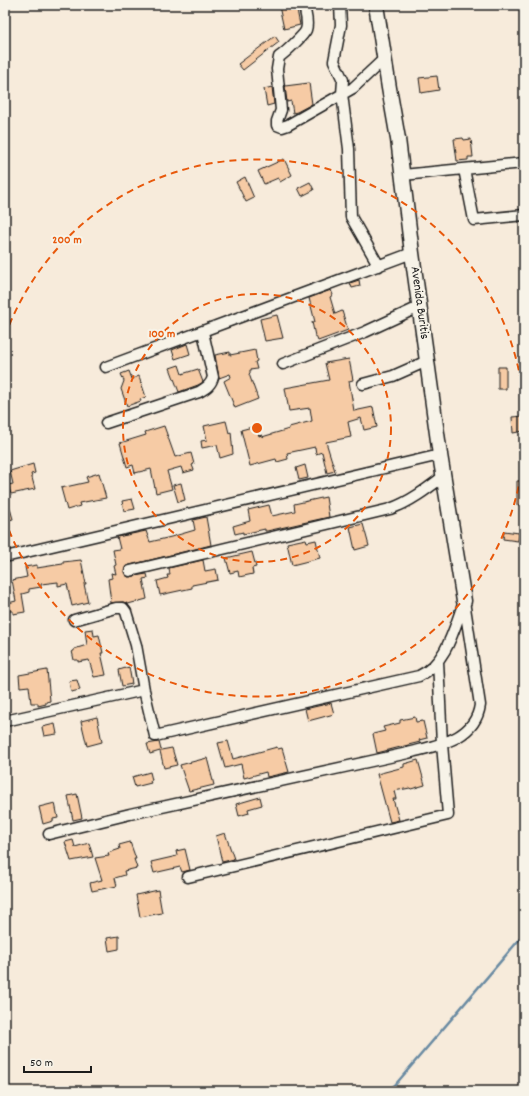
<svg xmlns="http://www.w3.org/2000/svg" width="529" height="1096" viewBox="0 0 529 1096" font-family="Dekko,sans-serif">
  <rect width="100%" height="100%" fill="#f7ebdb"/>
  <filter id="ink" filterUnits="userSpaceOnUse"><feTurbulence type="fractalNoise" baseFrequency=".025" numOctaves="2"/><feDisplacementMap in="SourceGraphic" scale="8" xChannelSelector="R" yChannelSelector="G"/><feConvolveMatrix kernelMatrix="1 2 1 2 8 2 1 2 1" color-interpolation-filters="sRGB"/></filter>
  <g filter="url(#ink)">
    <g fill="none" stroke-linecap="round" stroke-linejoin="round">
      <path stroke="#698aa2" stroke-width="2.5" d="M386 1091 395 1085 524 934"/>
    </g>
    <path fill="#f6cba5" stroke="#1c1c1c" d="M285 5H296L300 25 284 29 279 6Z
      M275 36 279 42 243 70 238 64Z
      M437 76 439 90 421 93 419 78Z
      M309 83 312 104 297 112 293 113 291 101 287 102 285 86Z
      M272 87 274 104 267 106 264 89Z
      M463 138 464 140 471 139 473 157H468V160L457 161 454 139Z
      M284 159 292 175 280 182 278 178 264 184 258 171Z
      M245 177 254 198 246 202 236 182Z
      M310 182 314 190 302 196 298 188Z
      M359 280 360 286 352 288 350 283Z
      M331 290 333 295 330 297 335 314 342 311 348 330 318 341 316 336H315L312 322H315L309 298Z
      M277 315 283 338 265 341 260 319Z
      M187 344 190 354 175 359 172 350Z
      M255 350 257 361 255 362 257 369 250 370V373L249 374 258 399 235 408 224 381 231 377 230 374 219 378 215 355 230 352V355Z
      M349 359 353 380 349 381 354 411 373 407 377 427 364 430 361 418 348 422 351 437 326 442 335 471 327 473 322 452 316 454 315 447 287 453 288 459 277 462 276 459 250 466 241 430 256 426 259 436 262 435V437L289 429V427L312 421 310 408 289 411 285 388 329 380 325 363Z
      M179 365 182 374 198 369 203 382 198 385 179 392 170 368Z
      M498 367H506V389H498Z
      M129 371 132 379 139 376 146 397 140 399 141 401 127 406 121 389 124 381 121 374Z
      M524 416V431L513 433 512 417Z
      M226 421 229 433 231 432 233 454 220 458 217 445 202 448 201 441 207 440 204 426Z
      M164 426 175 457 191 453 194 464 192 465 194 470 183 473 181 467 167 471 172 489 156 493 151 469 135 473 133 465 127 467 120 443 146 435 145 432Z
      M33 464 35 473 31 474 35 489 11 494 8 485 13 484 10 471Z
      M305 465 308 478 299 480 296 468Z
      M99 473 106 498 79 503 80 506 67 510 61 488 88 482 86 477Z
      M517 481H524V505H517Z
      M181 483 185 500 178 502 173 485Z
      M326 497 329 517 267 531H265V529L243 534V532L235 534 233 526 250 521 248 510 269 505 272 516 295 511 294 504Z
      M5 498H7L13 519 5 521Z
      M132 499 135 509 124 511 122 501Z
      M206 517 211 545 126 566 124 572 128 577 147 574 148 578 143 579 147 599 128 604 123 602 111 603 108 579 112 578 111 573 116 574 114 566 116 565 113 550 120 549 117 537 146 531 150 542 171 537 195 530 193 520Z
      M363 524 369 546 355 550 350 527Z
      M504 531 519 533 518 541 503 539Z
      M306 539 307 542 316 540 320 558 292 565 287 543Z
      M252 552 256 567 252 568 253 574 239 577 238 571 230 573 226 558Z
      M81 560 86 584H84L88 602 72 606 67 584 58 586V582L41 584V587L29 589V592L22 594 25 612 13 614V611H9L8 603 16 601 12 580 27 577 25 567 37 565V568L56 565 63 564V562Z
      M203 560 205 571 216 569 218 580 192 585V588L160 595 157 581 168 578 167 575H170L169 568Z
      M93 629 94 636 99 635 103 653H101L106 675 94 677 89 660 78 662V660H74L72 651H74V649L87 645 85 630Z
      M129 667 132 684 122 686 119 670Z
      M47 670 50 701 46 702V704L38 706V703H31L29 686 20 687 19 675Z
      M77 680 80 690 71 692 69 681Z
      M331 703 334 714 308 721 305 709Z
      M97 717 102 742 87 746 81 721Z
      M415 717 416 722 423 721 427 738 419 740 420 742 377 753 373 734 385 731 383 727 400 723V720Z
      M55 724 57 734 44 736 42 727Z
      M228 741 233 759 277 747 278 749 282 748 289 772 267 777 266 772 244 778 241 764 225 768 218 743Z
      M159 742 161 750 172 748 177 765 164 768 160 751 150 754 147 744Z
      M207 758 214 785 189 791 180 765Z
      M418 760 425 785 411 789 410 788 394 791 396 799H393L399 820 390 822 377 774 404 767V764Z
      M150 772 152 780 150 781 151 783 135 787 132 777Z
      M77 794 82 818 73 820 68 796Z
      M260 797 262 805 248 809 249 813 239 816 236 804Z
      M55 803 58 818 53 819V821L43 824 39 807Z
      M225 833 234 859 222 862 216 836Z
      M73 840 75 847 89 843 93 857 71 861 65 842Z
      M130 842 136 859H134L137 868 124 871 125 875 115 878 117 886 92 891 90 883 102 880 95 858 109 856 108 853 120 849 119 845Z
      M185 849 190 870 182 872 180 867 154 873 151 862 177 856 176 851Z
      M158 890 162 913 140 917 136 895Z
      M119 936V949L109 951 107 938Z"/>
    <g fill="none" stroke-linecap="round" stroke-linejoin="round">
      <defs>
        <path id="street" d="M304 5C305 13 309 22 306 30 304 35 285 53 279 57L277 69 281 110 277 121V125L282 127 288 125 353 88 384 59
          M340 5 341 25 334 61 343 80 342 94 349 149 351 217 379 266
          M464 169 474 220 524 215
          M403 175 524 163
          M283 364 365 332 419 307
          M106 367 412 253
          M363 384 393 376 427 361
          M106 423 199 392C206 388 211 385 213 377L203 332
          M5 557 440 455
          M130 571 390 509C410 502 427 489 444 476
          M74 620 116 608H123L126 612 136 645 144 690 155 736 419 676C447 663 454 628 464 602
          M5 721 144 690
          M49 834 130 814 408 753C437 745 475 740 480 705L464 601
          M188 877 448 815 442 744 438 661"/>
        <path id="secondary" d="M376 5 389 88 398 139 412 253 440 455 464 601"/>
      </defs>
      <use href="#street" stroke="#1c1c1c" stroke-width="13"/>
      <use href="#secondary" stroke="#1c1c1c" stroke-width="17"/>
      <use href="#street" stroke="#f7f3e8" stroke-width="10"/>
      <use href="#secondary" stroke="#f7f3e8" stroke-width="14"/>
    </g>
  </g>
  <g fill="none" stroke="#e8590c" stroke-width="2" stroke-dasharray="7 5">
    <circle cx="257" cy="428" r="134"/>
    <path d="M524 451A268 268 0 0 1 5 520M5 336A268 268 0 0 1 524 405"/>
  </g>
  <g text-anchor="middle" dominant-baseline="central" stroke-width="4" stroke-linejoin="round" paint-order="stroke">
    <g font-size="13" fill="#1c1c1c" stroke="#f7f3e8">
      <text transform="translate(419 303) rotate(82)">Avenida Buritis</text>
    </g>
  </g>
  <circle cx="257" cy="428" r="6" fill="#e8590c" stroke="#f7f3e8" stroke-width="2"/>
  <g font-size="12" text-anchor="middle" font-weight="bold" fill="#e8590c" stroke="#f7f3e8" stroke-width="4" stroke-linejoin="round" paint-order="stroke">
    <text x="67" y="243">200 m</text>
    <text x="162" y="337">100 m</text>
  </g>
  <rect width="529" height="1096" fill="none" stroke="#f7f3e8" stroke-width="20"/>
  <rect x="10" y="10" width="509" height="1076" fill="none" stroke="#1c1c1c" stroke-width="1.5" filter="url(#ink)"/>
  <path d="M24 1066v6h67v-6" fill="none" stroke="#1c1c1c" stroke-width="2"/>
  <text x="30" y="1066" font-size="12" fill="#1c1c1c" stroke="#f7f3e8" stroke-width="3" paint-order="stroke">50 m</text>
</svg>
